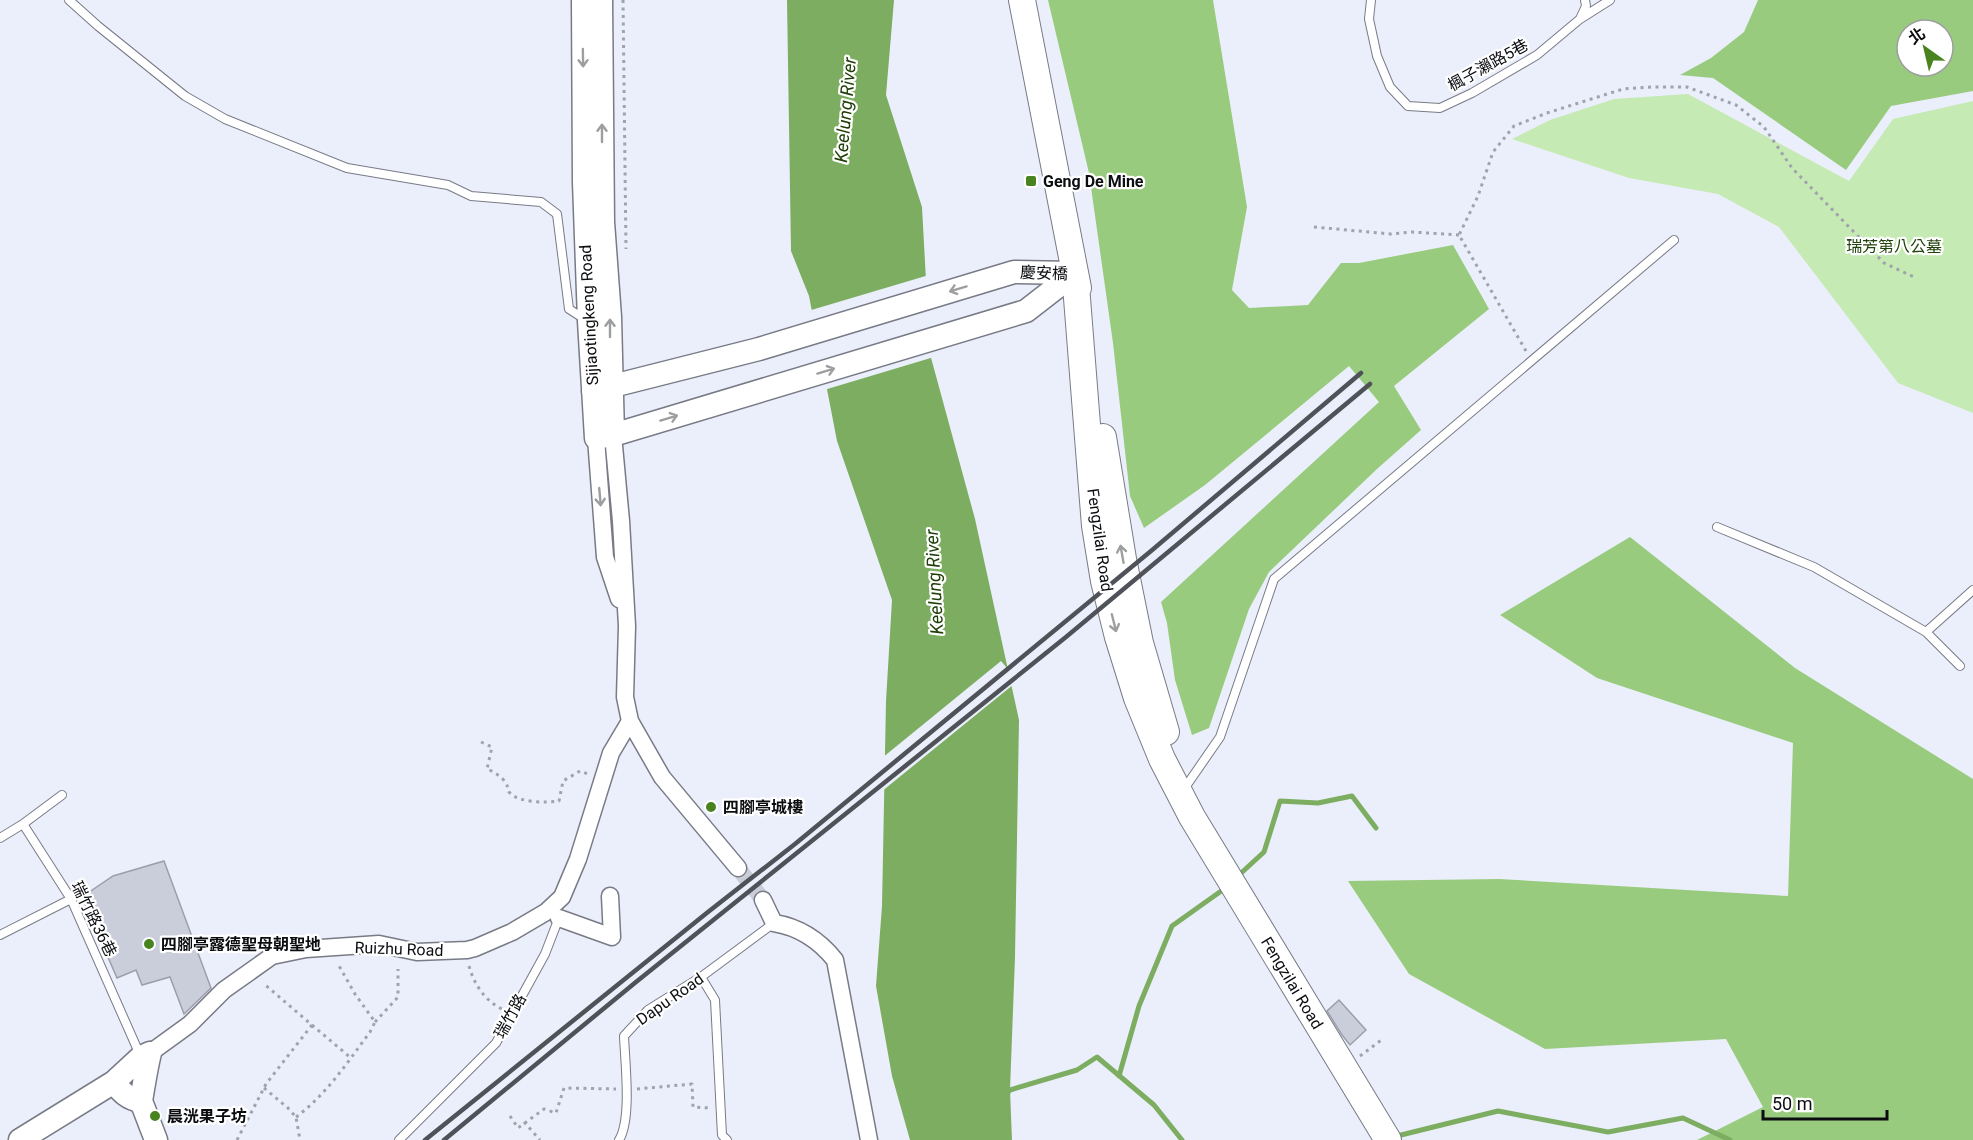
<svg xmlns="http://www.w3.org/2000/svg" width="1973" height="1140" viewBox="0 0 1973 1140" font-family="Roboto,'Noto Sans TC',sans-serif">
  <rect width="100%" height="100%" fill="#ebeffb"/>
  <path fill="#c5eab3" d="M1688 94 1849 181 1893 119 1973 101V413L1898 383 1779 227 1718 194 1629 178 1512 139 1550 120 1614 99Z"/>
  <path fill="#99cb7e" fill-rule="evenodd" d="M1048 0H1213L1247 207 1232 290 1249 308 1308 305 1341 263H1359L1453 245 1489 309 1394 386 1421 430 1377 469 1269 572 1249 609 1209 728 1192 735 1175 680 1167 623 1161 602 1379 402 1349 366 1205 485 1144 528 1130 496 1113 343 1089 173Z
    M1758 0H1973V91L1891 106 1846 170 1713 78 1680 75 1711 58 1744 32ZM1907 30H1943V66H1907Z
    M1630 537 1795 668 1973 779V1140H1697L1763 1107 1726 1039 1545 1049 1409 974 1348 881 1499 879 1788 896 1793 743 1597 678 1500 615Z"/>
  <path fill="#7cad61" d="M787 0H894L886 95 922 207 930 354 975 519 1019 720 1015 957 1010 1090 1012 1140H910L892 1076 876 986 882 906 886 701 892 600 837 441 809 296 791 251Z"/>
  <path fill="#ebeffb" d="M929 275 934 357 824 390 808 311Z
    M1001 661 1012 674 1014 684 881 792 882 758Z"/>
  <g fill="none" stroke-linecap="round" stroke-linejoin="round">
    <path stroke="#7cad61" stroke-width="5" d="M1239 875 1264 852 1280 801 1318 803 1352 796 1376 828
      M1119 1076 1139 1006 1172 926 1224 889
      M1006 1095 1010 1090 1077 1070 1097 1057 1154 1105 1182 1140
      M1397 1136 1498 1111 1608 1132 1683 1118 1730 1140"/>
  </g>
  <path fill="#caceda" stroke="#9b9faa" stroke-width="1.5" d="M164 861 211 988 184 1014 170 977 142 985 136 970 117 978 82 897 113 876Z
    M1339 1000 1366 1030 1350 1045 1342 1035 1327 1011Z"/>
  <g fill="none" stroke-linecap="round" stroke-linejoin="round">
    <path stroke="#c9cdd8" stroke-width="16" stroke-dasharray="16 8" stroke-linecap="butt" d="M738 868 763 900"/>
    <defs>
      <path id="lane" d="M69 0 98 26 185 96 225 119 347 168 448 185 471 196 541 202 557 214 569 309 586 320
        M1371 0 1369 19 1377 56 1390 87 1408 106 1440 108 1472 93 1537 55 1580 19 1610 0
        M1580 19 1586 6 1585 0
        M1717 527 1814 567 1926 632 1960 666
        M1926 632 1973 590
        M1182 792 1220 737 1274 579 1674 240
        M23 824 62 795
        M0 838 23 824 71 899 140 1055
        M0 935 71 899
        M701 977 715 1000 722 1135 727 1140
        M399 1140 496 1043 545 954 560 915
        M619 1140C632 1119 625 1062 624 1036L648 1010 701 977 774 923"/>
      <path id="street" d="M613 435 621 521 627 626 625 697 630 721 662 777 738 868
        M596 438 605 557 619 599
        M763 900 774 923C799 927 819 940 835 960L869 1140
        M559 918 612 937 610 896
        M150 1053 190 1024 224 990 272 956 306 949 379 944 417 952 467 950 475 948 512 932 546 912 562 897 578 859 611 753 630 721"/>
      <path id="secondary" d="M583 0 584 182 589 321 596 438 613 435 1026 311 1075 273
        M601 0 603 222 610 317 613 435
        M593 391 759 349 1014 272 1075 273
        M114 1082C121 1092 128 1099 141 1101L156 1140
        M141 1101C144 1084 146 1069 150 1053
        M20 1140 114 1082 141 1057 150 1053"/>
      <path id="primary" d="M1022 0 1078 288
        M1075 273 1095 526 1104 581 1118 637 1137 698 1162 759 1192 817 1388 1140
        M1103 437 1123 559 1140 643 1166 732"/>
    </defs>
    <use href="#lane" stroke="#787b86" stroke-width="10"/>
    <use href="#street" stroke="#787b86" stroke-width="19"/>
    <use href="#secondary" stroke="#787b86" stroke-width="25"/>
    <use href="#primary" stroke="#787b86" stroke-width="28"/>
    <path stroke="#9fa3ac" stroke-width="3" stroke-dasharray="3 4.5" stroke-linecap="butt" d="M623 0 626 249
      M1314 227 1391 234 1412 232 1459 235
      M1526 351 1459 235 1478 196 1493 152 1514 126 1547 113 1623 89 1652 87H1687L1736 105 1764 127 1792 168 1884 263 1914 277
      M481 742 492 747 487 769C493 771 502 777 506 783 508 787 507 788 509 792 518 803 546 803 559 801L563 781 580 771 588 774
      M469 966C474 984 485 1001 502 1009
      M375 1022 398 997V969
      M312 1025 351 1058
      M1360 1056 1384 1038
      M264 1088 288 1108 296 1117 300 1140
      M637 1089 692 1084 693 1107 710 1108
      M510 1116 518 1128 544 1109 556 1113 564 1088 616 1089
      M296 1117C326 1095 347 1063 370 1032L375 1022 355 994 338 964
      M524 1122 540 1140
      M237 1140 266 1084 312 1025 263 983"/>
    <use href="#lane" stroke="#fff" stroke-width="8"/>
    <use href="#street" stroke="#fff" stroke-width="16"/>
    <use href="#secondary" stroke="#fff" stroke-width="22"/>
    <use href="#primary" stroke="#fff" stroke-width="26"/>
    <path stroke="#4f5258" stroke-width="4.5" d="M425 1140 708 912 795 844 1151 551 1361 373
      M444 1140 636 982 1066 637 1370 384"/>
  </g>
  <defs><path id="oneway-shaft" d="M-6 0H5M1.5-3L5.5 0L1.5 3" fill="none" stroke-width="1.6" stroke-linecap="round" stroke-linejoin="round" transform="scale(1.5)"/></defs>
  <g stroke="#9d9ea0">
    <use href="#oneway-shaft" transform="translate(583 58) rotate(89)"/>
    <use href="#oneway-shaft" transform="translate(602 133) rotate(-90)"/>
    <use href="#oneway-shaft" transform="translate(958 289) rotate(163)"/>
    <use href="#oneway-shaft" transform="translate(610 328) rotate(-90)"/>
    <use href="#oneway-shaft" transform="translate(826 371) rotate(-17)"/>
    <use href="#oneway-shaft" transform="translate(669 418) rotate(-17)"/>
    <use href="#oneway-shaft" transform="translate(600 497) rotate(85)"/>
    <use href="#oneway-shaft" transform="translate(1122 554) rotate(-100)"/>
    <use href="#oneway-shaft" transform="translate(1114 623) rotate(76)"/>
  </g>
  <g fill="#49831f" stroke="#fff" stroke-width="2">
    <rect x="1025" y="175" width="12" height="12" rx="3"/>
    <circle cx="711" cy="807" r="6"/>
    <circle cx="149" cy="944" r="6"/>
    <circle cx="155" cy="1116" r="6"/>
  </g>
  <g text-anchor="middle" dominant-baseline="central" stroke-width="4.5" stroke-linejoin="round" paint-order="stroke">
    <g font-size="16" fill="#0b0d11" stroke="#fff">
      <text transform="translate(1488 65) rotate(-29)">楓子瀨路5巷</text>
      <text transform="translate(1044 273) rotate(2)">慶安橋</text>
      <text transform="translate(589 315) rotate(-93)">Sijiaotingkeng Road</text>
      <text transform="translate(1100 540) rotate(82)">Fengzilai Road</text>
      <text transform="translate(94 919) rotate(64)">瑞竹路36巷</text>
      <text transform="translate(399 949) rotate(2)">Ruizhu Road</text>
      <text transform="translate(1292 983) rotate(59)">Fengzilai Road</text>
      <text transform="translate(670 999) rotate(-35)">Dapu Road</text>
      <text transform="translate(510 1016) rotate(-61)">瑞竹路</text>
    </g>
    <g font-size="16" font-weight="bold" fill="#0b0d11" stroke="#fff" text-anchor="start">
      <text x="1043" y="181">Geng De Mine</text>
      <text x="723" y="807">四腳亭城樓</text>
      <text x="161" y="944">四腳亭露德聖母朝聖地</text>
      <text x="167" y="1116">晨洸果子坊</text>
    </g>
    <g font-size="16" fill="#22420c" stroke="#fff">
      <text x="1894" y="246">瑞芳第八公墓</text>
    </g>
    <g font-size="18" font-style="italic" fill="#203f08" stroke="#fff">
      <text transform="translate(845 110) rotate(-85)">Keelung River</text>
      <text transform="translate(934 582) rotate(-93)">Keelung River</text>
    </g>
  </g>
  <g transform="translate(1925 48) rotate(326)"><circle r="28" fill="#ffffff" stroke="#9d9ea0" stroke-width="1.5"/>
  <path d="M0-4.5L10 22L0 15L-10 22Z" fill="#49831f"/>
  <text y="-9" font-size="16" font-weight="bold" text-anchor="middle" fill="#0b0d11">北</text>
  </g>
  <path d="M1763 1110v9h124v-9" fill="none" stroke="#0b0d11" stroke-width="3"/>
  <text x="1772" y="1110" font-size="18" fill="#0b0d11" stroke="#ffffff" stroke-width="4.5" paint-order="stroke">50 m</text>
</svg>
